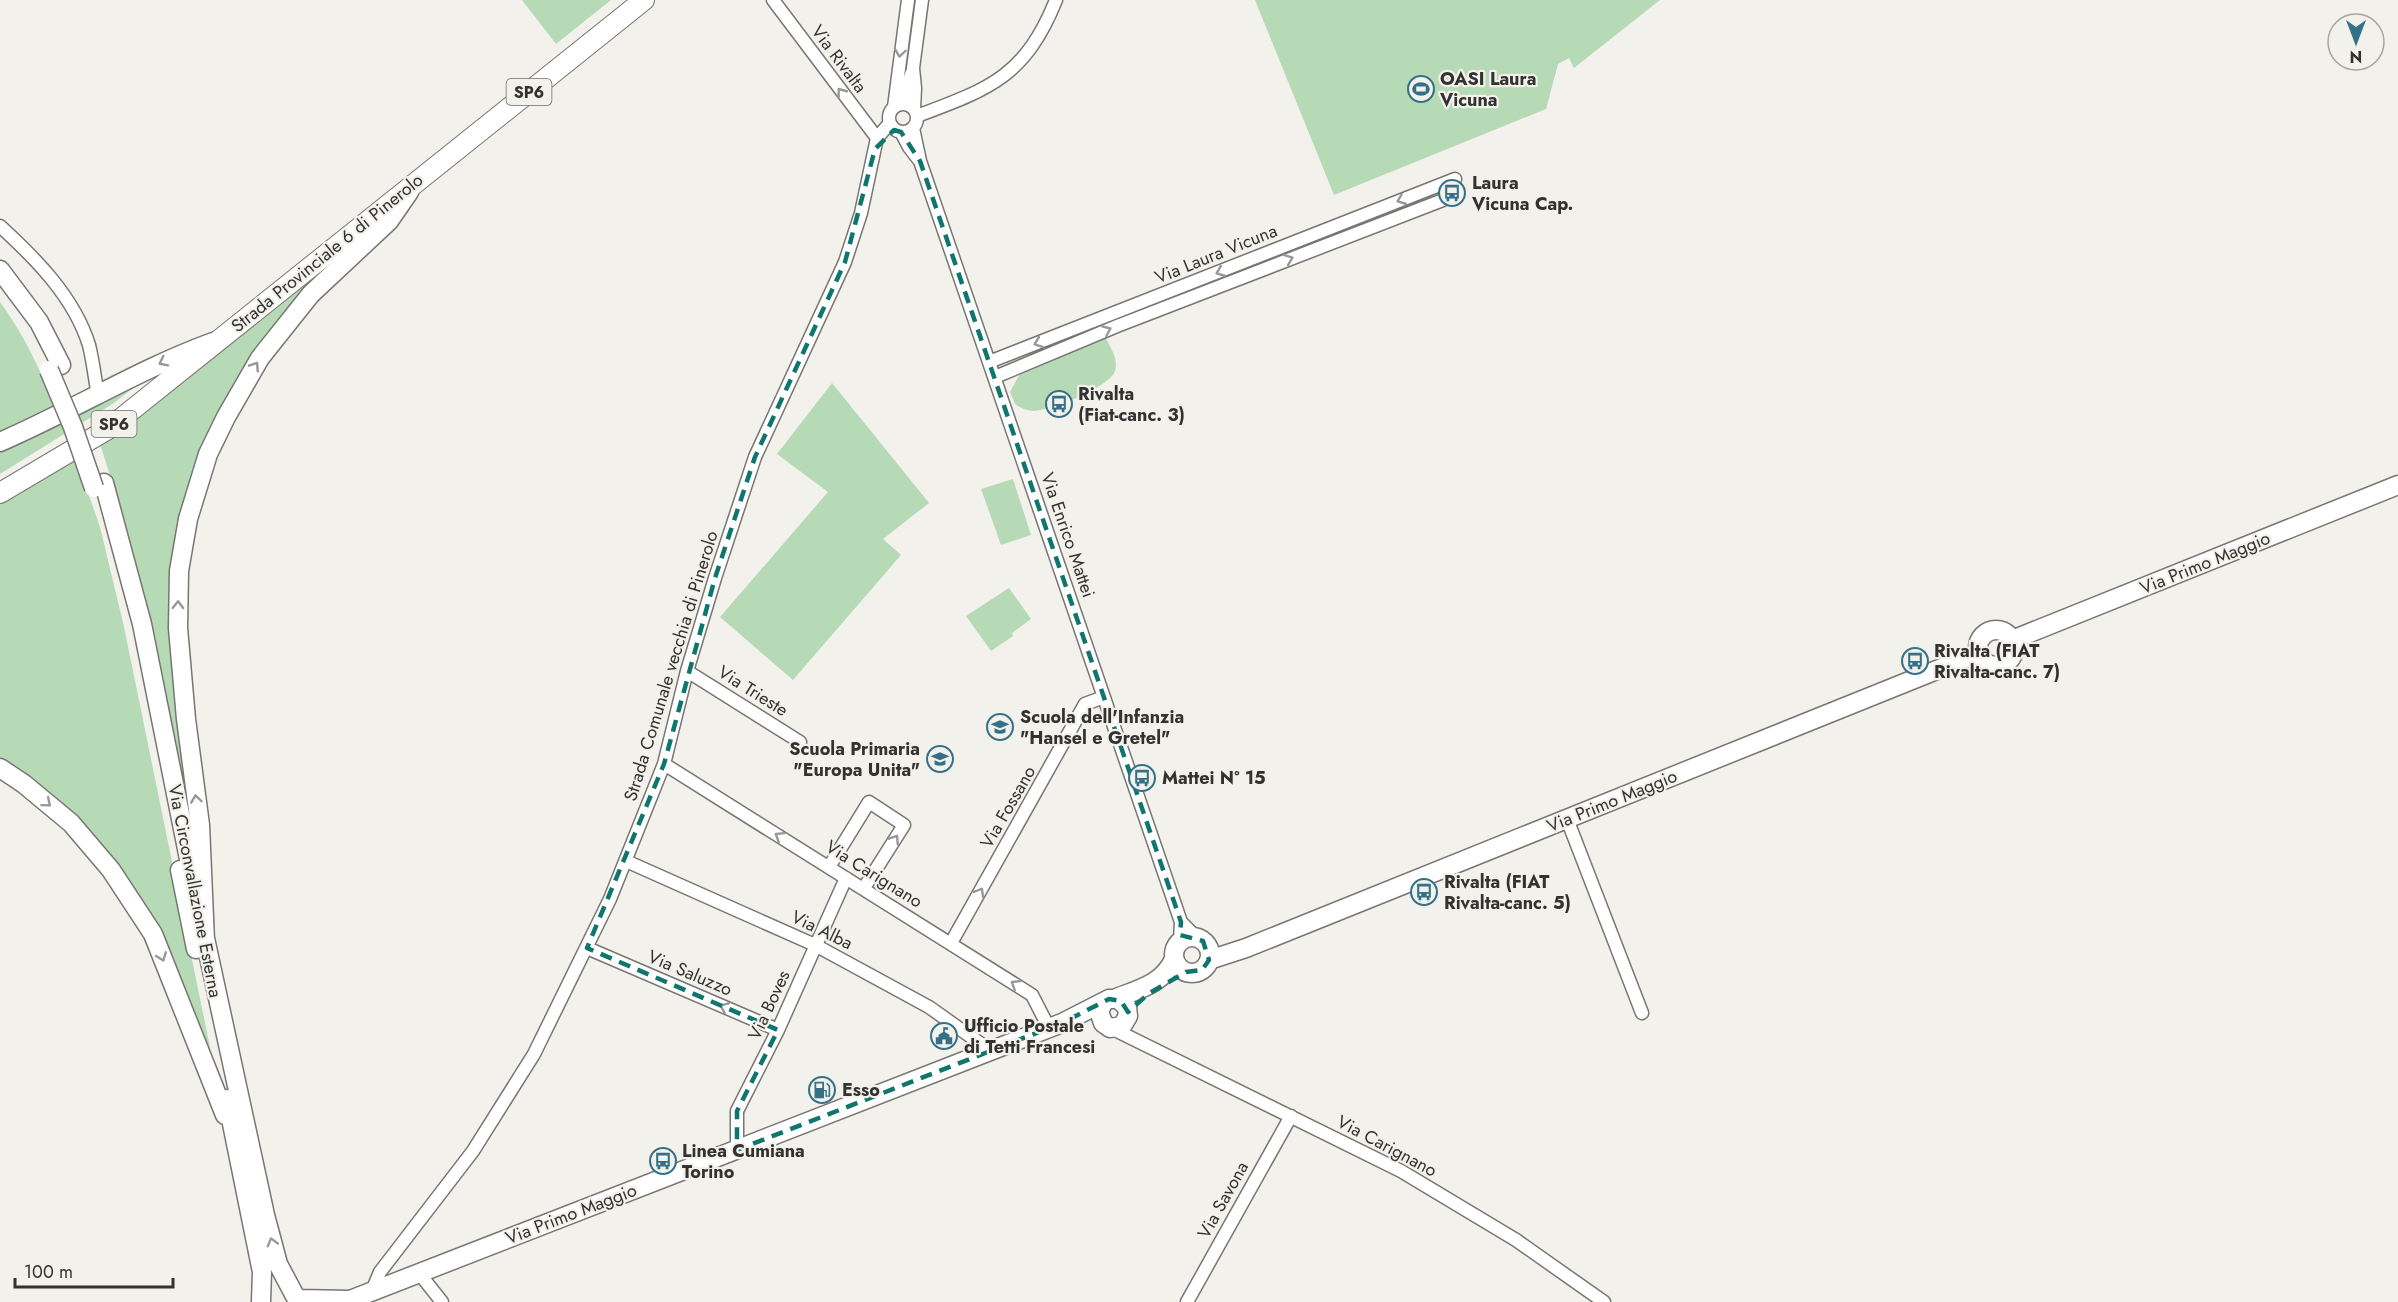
<svg xmlns="http://www.w3.org/2000/svg" width="2398" height="1302" viewBox="0 0 2398 1302" font-family="Jost,sans-serif">
  <rect width="100%" height="100%" fill="#f3f1ec"/>
  <path fill="#b5dab5" d="M522 0H611L556 44Z
    M1255 0H1660L1574 68 1569 58 1558 64 1546 109 1334 195Z
    M324 269 326 271 271 332 237 377 219 412 181 517 189 806 185 803C161 682 139 561 100 444Z
    M0 302C24 335 41 370 55 408L0 433Z
    M1105 336C1110 347 1119 360 1115 371 1109 388 1049 411 1032 411 1025 410 1020 408 1015 404L1010 392 1023 368Z
    M152 373 114 403 0 474V449Z
    M832 383 929 503 883 539 901 555 793 680 720 617 828 492 777 454Z
    M76 458 100 527 124 627 215 1072 160 930 29 778 0 758V501Z
    M1013 479 1031 535 1001 545 981 489Z
    M1009 588 1031 619 1012 633 1013 636 991 651 966 616Z"/>
  <g fill="none" stroke-linecap="round" stroke-linejoin="round">
    <defs>
      <path id="street" d="M773 0 877 138
        M889 118a14 14 0 1 1 28 0a14 14 0 1 1-28 0Z
        M901 104 912 72
        M894 107 908 0
        M914 109 915 88 913 68 922 0
        M917 116C989 89 1025 77 1056 0
        M913 128 920 161 1181 922 1180 941
        M901 132 909 147 919 160
        M0 226C36 259 74 297 89 345 93 361 95 379 98 396
        M989 362 1455 179
        M995 377 1117 326 1443 200
        M687 671 800 742
        M664 764 1032 995 1049 1028
        M1567 819 1642 1013
        M626 861 815 945 929 1007 991 1051
        M829 867 869 802 904 825 864 888
        M1181 922 1197 938
        M951 943 1085 704 1104 697
        M587 948 778 1030
        M1111 1028 1401 1171 1516 1240 1604 1302
        M737 1150V1111L778 1030 846 878
        M419 1273 442 1302
        M372 1291 380 1272 473 1151 534 1054 610 899 664 764 687 671 715 578 755 457 845 262 861 213 877 138 889 124
        M1187 1302 1291 1116"/>
      <path id="secondary" d="M0 270 39 322 61 365
        M0 442C72 411 139 369 213 342
        M104 483 142 624 194 884
        M1978 648a18 18 0 1 1 36 0a18 18 0 1 1-36 0Z
        M2012 640 2398 485
        M0 768 24 784 71 823 111 870 153 934 225 1115
        M180 870 196 949
        M203 929 265 1215 278 1264 295 1296
        M1174 955a18 18 0 1 1 36 0a18 18 0 1 1-36 0Z
        M205 941 200 825 186 719 178 628 179 571 188 519 208 454 226 417 260 358 311 294 389 221 409 192
        M1209 960 1246 948 1979 653
        M1114 999C1139 989 1163 984 1174 959
        M227 1099 262 1272 261 1301
        M301 1299 348 1300
        M345 1302 1062 1023 1109 999H1118L1127 1007 1128 1016 1122 1026 1110 1028 1103 1023 1099 1011 1104 1002"/>
      <path id="primary" d="M0 493 108 429 644 0"/>
    </defs>
    <use href="#street" stroke="#787672" stroke-width="15"/>
    <use href="#secondary" stroke="#787672" stroke-width="21"/>
    <use href="#primary" stroke="#787672" stroke-width="22"/>
    <use href="#street" stroke="#fff" stroke-width="12"/>
    <use href="#secondary" stroke="#fff" stroke-width="18"/>
    <use href="#primary" stroke="#fff" stroke-width="20"/>
    <defs>
      <path id="secondary-bridge" d="M49 370 73 427 94 488"/>
    </defs>
    <use href="#secondary-bridge" stroke="#787672" stroke-width="21" stroke-linecap="butt"/>
    <use href="#secondary-bridge" stroke="#fff" stroke-width="18"/>
  </g>
  <defs><path id="oneway-chevron" d="M-2-3.5L2.5 0L-2 3.5" fill="none" stroke-width="1.6" stroke-linecap="round" stroke-linejoin="round" transform="scale(1.5)"/></defs>
  <g stroke="#999898">
    <use href="#oneway-chevron" transform="translate(900 53) rotate(98)"/>
    <use href="#oneway-chevron" transform="translate(841 92) rotate(-127)"/>
    <use href="#oneway-chevron" transform="translate(1401 200) rotate(158)"/>
    <use href="#oneway-chevron" transform="translate(1289 259) rotate(-21)"/>
    <use href="#oneway-chevron" transform="translate(1220 272) rotate(158)"/>
    <use href="#oneway-chevron" transform="translate(1107 330) rotate(-23)"/>
    <use href="#oneway-chevron" transform="translate(1038 343) rotate(159)"/>
    <use href="#oneway-chevron" transform="translate(163 362) rotate(153)"/>
    <use href="#oneway-chevron" transform="translate(255 366) rotate(-57)"/>
    <use href="#oneway-chevron" transform="translate(178 605) rotate(-89)"/>
    <use href="#oneway-chevron" transform="translate(196 799) rotate(-98)"/>
    <use href="#oneway-chevron" transform="translate(47 803) rotate(40)"/>
    <use href="#oneway-chevron" transform="translate(779 836) rotate(-148)"/>
    <use href="#oneway-chevron" transform="translate(895 839) rotate(-57)"/>
    <use href="#oneway-chevron" transform="translate(980 892) rotate(-60)"/>
    <use href="#oneway-chevron" transform="translate(162 957) rotate(69)"/>
    <use href="#oneway-chevron" transform="translate(1015 984) rotate(-148)"/>
    <use href="#oneway-chevron" transform="translate(724 1007) rotate(-157)"/>
    <use href="#oneway-chevron" transform="translate(272 1242) rotate(-106)"/>
  </g>
  <path fill="none" stroke="#0f766e" stroke-width="4.5" stroke-dasharray="12 8" stroke-linejoin="round" d="M894 130 901 132 920 161 1181 922 1180 935 1203 941 1209 960 1202 970 1186 972 1148 994 1128 1012 1121 1001 1109 999 1062 1023 737 1150V1111L778 1030 587 948 664 764 715 578 755 457 845 262 875 149Z"/>
  <defs>
    <symbol id="stadium-ring" viewBox="-11 -11 22 22"><circle r="9.5" fill="#f3f1ec" stroke="#347188" stroke-width="1.5"/><path d="M0-5a6.5 5 0 1 0 0 10a6.5 5 0 1 0 0-10ZM-3.5-1.8h7v3.6h-7Z" fill="#347188"/></symbol>
    <symbol id="bus-ring" viewBox="-11 -11 22 22"><circle r="9.5" fill="#f3f1ec" stroke="#347188" stroke-width="1.5"/><path d="M-5-6H5V4H4V6H2V4H-2V6H-4V4H-5ZM-3.5-4V0h7V-4ZM-3.5 1.2v1.5H-2V1.2ZM2 1.2v1.5H3.5V1.2Z" fill="#347188"/></symbol>
    <symbol id="school-ring" viewBox="-11 -11 22 22"><circle r="9.5" fill="#f3f1ec" stroke="#347188" stroke-width="1.5"/><path d="M0-5L7-2L0 1L-7-2ZM-4 1L0 2.5L4 1V4Q0 6-4 4Z" fill="#347188"/></symbol>
    <symbol id="civic-ring" viewBox="-11 -11 22 22"><circle r="9.5" fill="#f3f1ec" stroke="#347188" stroke-width="1.5"/><path d="M-.6-6.5H3V-4.5H.6V-3L4-1V1h2V6H-6V1h2V-1L-.6-3ZM-1.2 2.5V6h2.4V2.5Z" fill="#347188"/></symbol>
    <symbol id="fuel-ring" viewBox="-11 -11 22 22"><circle r="9.5" fill="#f3f1ec" stroke="#347188" stroke-width="1.5"/><path d="M-5.5-6h7V0h2V4h1.3V-2.5L3-4.5l.8-.8L6-3V5H2.5V1h-1V6h-7ZM-4.2-4.7v3.2H.2V-4.7Z" fill="#347188"/></symbol>
  </defs>
  <g fill-rule="evenodd">
    <use href="#stadium-ring" x="1406" y="74" width="30" height="30"/>
    <use href="#bus-ring" x="1437" y="178" width="30" height="30"/>
    <use href="#bus-ring" x="1044" y="389" width="30" height="30"/>
    <use href="#bus-ring" x="1900" y="646" width="30" height="30"/>
    <use href="#school-ring" x="985" y="712" width="30" height="30"/>
    <use href="#school-ring" x="925" y="744" width="30" height="30"/>
    <use href="#bus-ring" x="1127" y="763" width="30" height="30"/>
    <use href="#bus-ring" x="1409" y="877" width="30" height="30"/>
    <use href="#civic-ring" x="929" y="1021" width="30" height="30"/>
    <use href="#fuel-ring" x="807" y="1075" width="30" height="30"/>
    <use href="#bus-ring" x="648" y="1146" width="30" height="30"/>
  </g>
  <g text-anchor="middle" dominant-baseline="central" stroke-width="4.5" stroke-linejoin="round" paint-order="stroke">
    <g fill="#f3f1ec" stroke="#6d6b68" stroke-width="1.5">
      <rect x="506.5" y="79" width="45" height="26" rx="4.5"/>
      <rect x="91.5" y="411" width="45" height="26" rx="4.5"/>
    </g>
    <g font-size="16" font-weight="bold" fill="#333230">
      <text x="529" y="92">SP6</text>
      <text x="114" y="424">SP6</text>
    </g>
    <g font-size="18" fill="#333230" stroke="#f3f1ec">
      <text transform="translate(839 59) rotate(53)">Via Rivalta</text>
      <text transform="translate(327 253) rotate(-39)">Strada Provinciale 6 di Pinerolo</text>
      <text transform="translate(1216 254) rotate(-22)">Via Laura Vicuna</text>
      <text transform="translate(1068 535) rotate(71)">Via Enrico Mattei</text>
      <text transform="translate(2205 563) rotate(-22)">Via Primo Maggio</text>
      <text transform="translate(671 666) rotate(-73)">Strada Comunale vecchia di Pinerolo</text>
      <text transform="translate(753 691) rotate(32)">Via Trieste</text>
      <text transform="translate(1612 801) rotate(-22)">Via Primo Maggio</text>
      <text transform="translate(1008 807) rotate(-60)">Via Fossano</text>
      <text transform="translate(874 874) rotate(32)">Via Carignano</text>
      <text transform="translate(195 891) rotate(79)">Via Circonvallazione Esterna</text>
      <text transform="translate(822 930) rotate(26)">Via Alba</text>
      <text transform="translate(690 973) rotate(23)">Via Saluzzo</text>
      <text transform="translate(769 1005) rotate(-65)">Via Boves</text>
      <text transform="translate(1387 1146) rotate(28)">Via Carignano</text>
      <text transform="translate(1223 1200) rotate(-61)">Via Savona</text>
      <text transform="translate(571 1214) rotate(-21)">Via Primo Maggio</text>
    </g>
    <g font-size="18" font-weight="bold" fill="#333230" stroke="#f3f1ec" text-anchor="start">
      <text x="1440" y="79">OASI Laura<tspan x="1440" dy="21">Vicuna</tspan></text>
      <text x="1472" y="183">Laura<tspan x="1472" dy="21">Vicuna Cap.</tspan></text>
      <text x="1078" y="394">Rivalta<tspan x="1078" dy="21">(Fiat-canc. 3)</tspan></text>
      <text x="1934" y="651">Rivalta (FIAT<tspan x="1934" dy="21">Rivalta-canc. 7)</tspan></text>
      <text x="1020" y="717">Scuola dell'Infanzia<tspan x="1020" dy="21">"Hansel e Gretel"</tspan></text>
      <text x="920" y="749" text-anchor="end">Scuola Primaria<tspan x="920" dy="21">"Europa Unita"</tspan></text>
      <text x="1162" y="778">Mattei N° 15</text>
      <text x="1444" y="882">Rivalta (FIAT<tspan x="1444" dy="21">Rivalta-canc. 5)</tspan></text>
      <text x="964" y="1026">Ufficio Postale<tspan x="964" dy="21">di Tetti Francesi</tspan></text>
      <text x="842" y="1090">Esso</text>
      <text x="682" y="1151">Linea Cumiana<tspan x="682" dy="21">Torino</tspan></text>
    </g>
  </g>
  <g transform="translate(2356 42) rotate(180)"><circle r="28" fill="#f3f1ec" stroke="#a6a5a1" stroke-width="1.5"/>
  <path d="M0-4.5L10 22L0 15L-10 22Z" fill="#347188"/>
  <text y="-9" font-size="16" font-weight="bold" text-anchor="middle" fill="#333230">N</text>
  </g>
  <path d="M15 1278v9h158v-9" fill="none" stroke="#333230" stroke-width="3"/>
  <text x="24" y="1278" font-size="18" fill="#333230" stroke="#f3f1ec" stroke-width="4.5" paint-order="stroke">100 m</text>
</svg>
